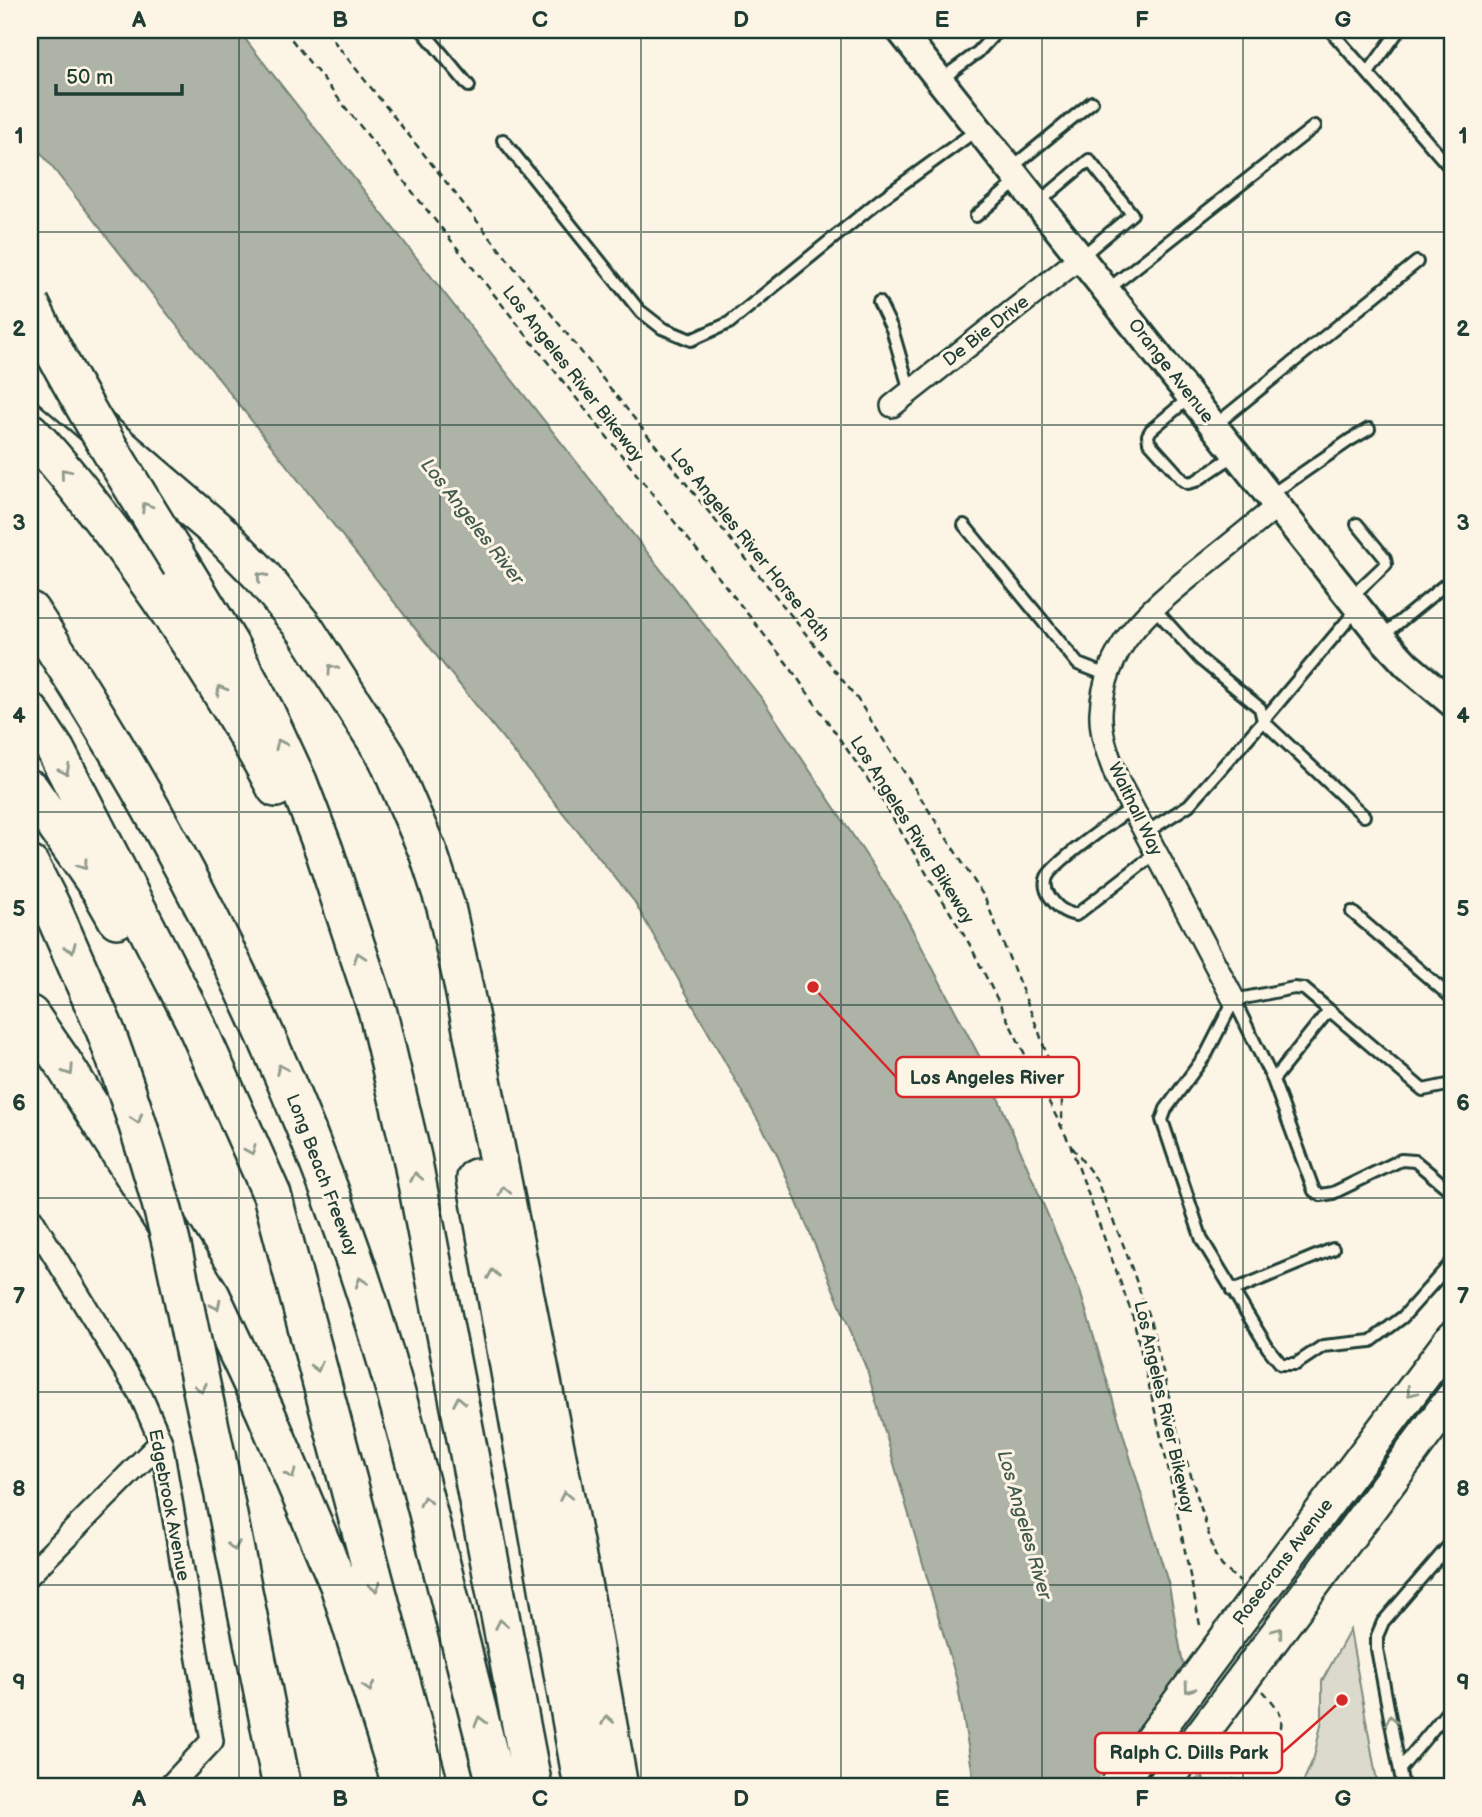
<svg xmlns="http://www.w3.org/2000/svg" width="1482" height="1817" viewBox="0 0 1482 1817" font-family="'Balsamiq Sans',sans-serif">
  <rect width="100%" height="100%" fill="#fcf5e5"/>
  <filter id="ink" filterUnits="userSpaceOnUse"><feTurbulence type="fractalNoise" baseFrequency=".0143" numOctaves="2"/><feDisplacementMap in="SourceGraphic" scale="14" xChannelSelector="R" yChannelSelector="G"/><feConvolveMatrix kernelMatrix="1 2 1 2 8 2 1 2 1" color-interpolation-filters="sRGB"/></filter>
  <g filter="url(#ink)">
    <path fill="#dcdacc" stroke="#7e8c80" stroke-width="2" d="M1350 1630 1378 1787H1301L1314 1757 1322 1720V1681Z"/>
    <path fill="#aeb3a7" stroke="#758479" stroke-width="2" d="M30 30H238L763 700 901 908 985 1067 1080 1291 1169 1586 1205 1787H975L957 1681 867 1370 776 1152 634 901 447 669 30 139Z"/>
    <path fill="#fcf5e5" d="M1186 1661 1205 1767 1189 1787H1093Z"/>
    <g fill="none" stroke-linecap="round" stroke-linejoin="round">
      <defs>
        <path id="service" d="M422 30 469 86
          M1330 30 1452 170
          M1368 73 1399 30
          M939 81 978 52 998 30
          M503 140 639 310 662 328 691 340 729 323 880 200 978 129
          M1010 169 1092 102
          M1038 203 1089 160 1132 214 1081 257
          M976 216 1019 180
          M1107 290 1315 126
          M879 302 892 329 910 391
          M1189 398 1151 430 1148 435 1149 442 1183 480 1188 483 1196 481 1236 454
          M1214 426 1417 262
          M1269 496 1350 440 1369 429
          M964 525 1078 664 1109 676
          M1350 598 1386 564 1385 558 1357 524
          M1153 607 1200 659 1260 708 1263 721
          M1381 637 1452 579
          M1263 721 1358 608
          M1132 808C1115 820 1054 862 1047 877 1044 884 1046 891 1050 897 1057 907 1064 913 1076 915L1156 853
          M1145 833 1189 805 1263 721 1364 816
          M1352 912 1452 998
          M1234 1000 1207 1053 1166 1109 1162 1120 1202 1240 1268 1348 1281 1364H1296L1323 1346 1371 1341 1403 1317 1452 1262
          M1234 1000 1294 988 1304 989 1329 1010
          M1234 1000 1273 1080
          M1452 1084 1423 1090 1329 1010 1273 1080 1314 1191 1321 1195 1333 1193 1401 1160 1415 1161 1452 1192
          M1232 1291 1333 1249
          M1400 1769 1452 1706
          M1403 1787 1377 1649V1636L1383 1622 1452 1542"/>
        <path id="minor" d="M892 406 1081 257
          M1234 1000 1117 779C1109 757 1100 736 1101 712 1105 642 1153 607 1202 567 1227 547 1252 527 1277 506
          M30 1216 141 1396 161 1442 212 1741 169 1787
          M30 1574 161 1442"/>
        <path id="tertiary" d="M900 30 1381 637 1407 665 1452 703"/>
        <path id="primary" d="M1230 1633 1452 1338
          M1237 1687 1452 1398"/>
        <path id="motorway" d="M30 370 220 533 261 575 305 629 387 757 428 852 446 907 462 979 586 1603 619 1787
          M30 432C62 466 90 503 118 540 177 619 230 701 276 788
          M181 565 229 644 266 713 298 782 324 850 378 1013 412 1157 533 1787
          M30 611C164 814 271 1020 351 1250 412 1426 450 1608 497 1787
          M30 712 56 751 194 1020 272 1195 429 1787
          M30 789 100 889 117 919
          M30 865 50 904 106 1032
          M30 1015 63 1063 211 1296 265 1411 339 1585 402 1787
          M476 1178 583 1787
          M216 1455 282 1787"/>
      </defs>
      <use href="#service" stroke="#1f3d34" stroke-width="16"/>
      <use href="#minor" stroke="#1f3d34" stroke-width="26"/>
      <use href="#tertiary" stroke="#1f3d34" stroke-width="32"/>
      <use href="#primary" stroke="#1f3d34" stroke-width="37"/>
      <use href="#motorway" stroke="#1f3d34" stroke-width="42"/>
      <path stroke="#1f3d34" stroke-width="2.5" stroke-dasharray="7 5" stroke-linecap="butt" d="M284 30 789 666 880 797 970 945 1070 1144 1133 1317 1168 1467 1201 1630
        M325 30 856 697 985 898 1039 1032 1062 1100V1126
        M1072 1147 1096 1179 1125 1249 1151 1323 1177 1429 1215 1555 1222 1566 1240 1582
        M1263 1691C1270 1699 1279 1708 1281 1718 1284 1733 1267 1769 1263 1787
        M1225 1743 1235 1787"/>
      <use href="#service" stroke="#fcf5e5" stroke-width="10"/>
      <use href="#minor" stroke="#fcf5e5" stroke-width="21"/>
      <use href="#tertiary" stroke="#fcf5e5" stroke-width="26"/>
      <use href="#primary" stroke="#fcf5e5" stroke-width="32"/>
      <use href="#motorway" stroke="#fcf5e5" stroke-width="37"/>
      <defs>
        <path id="primary-bridge" d="M1116 1787 1230 1633
          M1162 1787 1237 1687"/>
        <path id="motorway-bridge" d="M30 304C74 395 128 479 181 565
          M106 1032C132 1104 156 1176 173 1251 188 1319 201 1387 216 1455"/>
      </defs>
      <use href="#primary-bridge" stroke="#1f3d34" stroke-width="37" stroke-linecap="butt"/>
      <use href="#motorway-bridge" stroke="#1f3d34" stroke-width="42" stroke-linecap="butt"/>
      <use href="#primary-bridge" stroke="#fcf5e5" stroke-width="32"/>
      <use href="#motorway-bridge" stroke="#fcf5e5" stroke-width="37"/>
    </g>
    <defs><path id="oneway-chevron" d="M-2-3.5L2.5 0L-2 3.5" fill="none" stroke-width="1.6" stroke-linecap="round" stroke-linejoin="round" transform="scale(1.75)"/></defs>
    <g stroke="#8e998c">
      <use href="#oneway-chevron" transform="translate(65 473) rotate(-130)"/>
      <use href="#oneway-chevron" transform="translate(146 507) rotate(-122)"/>
      <use href="#oneway-chevron" transform="translate(261 577) rotate(-132)"/>
      <use href="#oneway-chevron" transform="translate(332 669) rotate(-124)"/>
      <use href="#oneway-chevron" transform="translate(221 690) rotate(-121)"/>
      <use href="#oneway-chevron" transform="translate(280 744) rotate(-115)"/>
      <use href="#oneway-chevron" transform="translate(65 770) rotate(63)"/>
      <use href="#oneway-chevron" transform="translate(83 865) rotate(55)"/>
      <use href="#oneway-chevron" transform="translate(71 948) rotate(66)"/>
      <use href="#oneway-chevron" transform="translate(359 957) rotate(-109)"/>
      <use href="#oneway-chevron" transform="translate(281 1069) rotate(-113)"/>
      <use href="#oneway-chevron" transform="translate(69 1071) rotate(57)"/>
      <use href="#oneway-chevron" transform="translate(137 1119) rotate(72)"/>
      <use href="#oneway-chevron" transform="translate(251 1150) rotate(66)"/>
      <use href="#oneway-chevron" transform="translate(416 1177) rotate(-101)"/>
      <use href="#oneway-chevron" transform="translate(504 1191) rotate(-101)"/>
      <use href="#oneway-chevron" transform="translate(493 1274) rotate(-100)"/>
      <use href="#oneway-chevron" transform="translate(361 1282) rotate(-108)"/>
      <use href="#oneway-chevron" transform="translate(216 1305) rotate(64)"/>
      <use href="#oneway-chevron" transform="translate(317 1367) rotate(75)"/>
      <use href="#oneway-chevron" transform="translate(201 1388) rotate(78)"/>
      <use href="#oneway-chevron" transform="translate(1411 1392) rotate(127)"/>
      <use href="#oneway-chevron" transform="translate(459 1401) rotate(-101)"/>
      <use href="#oneway-chevron" transform="translate(291 1474) rotate(67)"/>
      <use href="#oneway-chevron" transform="translate(565 1496) rotate(-101)"/>
      <use href="#oneway-chevron" transform="translate(425 1501) rotate(-104)"/>
      <use href="#oneway-chevron" transform="translate(234 1546) rotate(79)"/>
      <use href="#oneway-chevron" transform="translate(375 1587) rotate(75)"/>
      <use href="#oneway-chevron" transform="translate(501 1624) rotate(-101)"/>
      <use href="#oneway-chevron" transform="translate(1278 1632) rotate(-53)"/>
      <use href="#oneway-chevron" transform="translate(369 1687) rotate(73)"/>
      <use href="#oneway-chevron" transform="translate(1189 1688) rotate(126)"/>
      <use href="#oneway-chevron" transform="translate(607 1720) rotate(-100)"/>
      <use href="#oneway-chevron" transform="translate(1391 1720) rotate(-101)"/>
      <use href="#oneway-chevron" transform="translate(480 1721) rotate(-105)"/>
    </g>
  </g>
  <path fill="none" stroke="#1f3d34" stroke-width="2" stroke-opacity="0.55" d="M239 30V1787M440 30V1787M641 30V1787M841 30V1787M1042 30V1787M1243 30V1787M30 232H1452M30 425H1452M30 618H1452M30 812H1452M30 1005H1452M30 1198H1452M30 1392H1452M30 1585H1452"/>
  <g text-anchor="middle" dominant-baseline="central" stroke-width="6" stroke-linejoin="round" paint-order="stroke">
    <g font-size="18" fill="#1f3d34" stroke="#fcf5e5">
      <text transform="translate(986 331) rotate(-38)">De Bie Drive</text>
      <text transform="translate(1171 371) rotate(52)">Orange Avenue</text>
      <text transform="translate(573 374) rotate(52)">Los Angeles River Bikeway</text>
      <text transform="translate(750 545) rotate(51)">Los Angeles River Horse Path</text>
      <text transform="translate(1135 809) rotate(64)">Walthall Way</text>
      <text transform="translate(912 830) rotate(58)">Los Angeles River Bikeway</text>
      <text transform="translate(322 1175) rotate(69)">Long Beach Freeway</text>
      <text transform="translate(1164 1407) rotate(77)">Los Angeles River Bikeway</text>
      <text transform="translate(169 1505) rotate(79)">Edgebrook Avenue</text>
      <text transform="translate(1283 1562) rotate(-53)">Rosecrans Avenue</text>
    </g>
    <g font-size="19" font-style="italic" fill="#435a51" stroke="#fcf5e5">
      <text transform="translate(472 522) rotate(52)">Los Angeles River</text>
      <text transform="translate(1024 1525) rotate(74)">Los Angeles River</text>
    </g>
  </g>
  <path fill="none" stroke="#d62828" stroke-width="2.5" d="M813 987L896 1077M1342 1700L1282 1753"/>
  <g fill="#d62828" stroke="#fcf5e5" stroke-width="2.5">
    <circle cx="813" cy="987" r="7"/>
    <circle cx="1342" cy="1700" r="7"/>
  </g>
  <g fill="#fcf5e5" stroke="#d62828" stroke-width="2.5">
    <rect x="896" y="1057" width="183" height="40" rx="7"/>
    <rect x="1095" y="1733" width="187" height="40" rx="7"/>
  </g>
  <g font-size="19" text-anchor="middle" font-weight="bold" fill="#1f3d34">
    <text x="987" y="1084">Los Angeles River</text>
    <text x="1189" y="1759">Ralph C. Dills Park</text>
  </g>
  <rect width="1482" height="1817" fill="none" stroke="#fcf5e5" stroke-width="77"/>
  <path d="M56 84v10h126v-10" fill="none" stroke="#1f3d34" stroke-width="3.5"/>
  <text x="66" y="84" font-size="21" fill="#1f3d34" stroke="#fcf5e5" stroke-width="5" paint-order="stroke">50 m</text>
  <rect x="38" y="38" width="1406" height="1740" fill="none" stroke="#1f3d34" stroke-width="2.5"/>
  <g font-size="23" text-anchor="middle" font-weight="bold" fill="#1f3d34">
    <text x="139" y="27">A</text>
    <text x="340" y="27">B</text>
    <text x="540" y="27">C</text>
    <text x="741" y="27">D</text>
    <text x="942" y="27">E</text>
    <text x="1142" y="27">F</text>
    <text x="1343" y="27">G</text>
    <text x="19" y="143">1</text>
    <text x="1463" y="143">1</text>
    <text x="19" y="336">2</text>
    <text x="1463" y="336">2</text>
    <text x="19" y="530">3</text>
    <text x="1463" y="530">3</text>
    <text x="19" y="723">4</text>
    <text x="1463" y="723">4</text>
    <text x="19" y="916">5</text>
    <text x="1463" y="916">5</text>
    <text x="19" y="1110">6</text>
    <text x="1463" y="1110">6</text>
    <text x="19" y="1303">7</text>
    <text x="1463" y="1303">7</text>
    <text x="19" y="1496">8</text>
    <text x="1463" y="1496">8</text>
    <text x="19" y="1690">9</text>
    <text x="1463" y="1690">9</text>
    <text x="139" y="1806">A</text>
    <text x="340" y="1806">B</text>
    <text x="540" y="1806">C</text>
    <text x="741" y="1806">D</text>
    <text x="942" y="1806">E</text>
    <text x="1142" y="1806">F</text>
    <text x="1343" y="1806">G</text>
  </g>
</svg>
